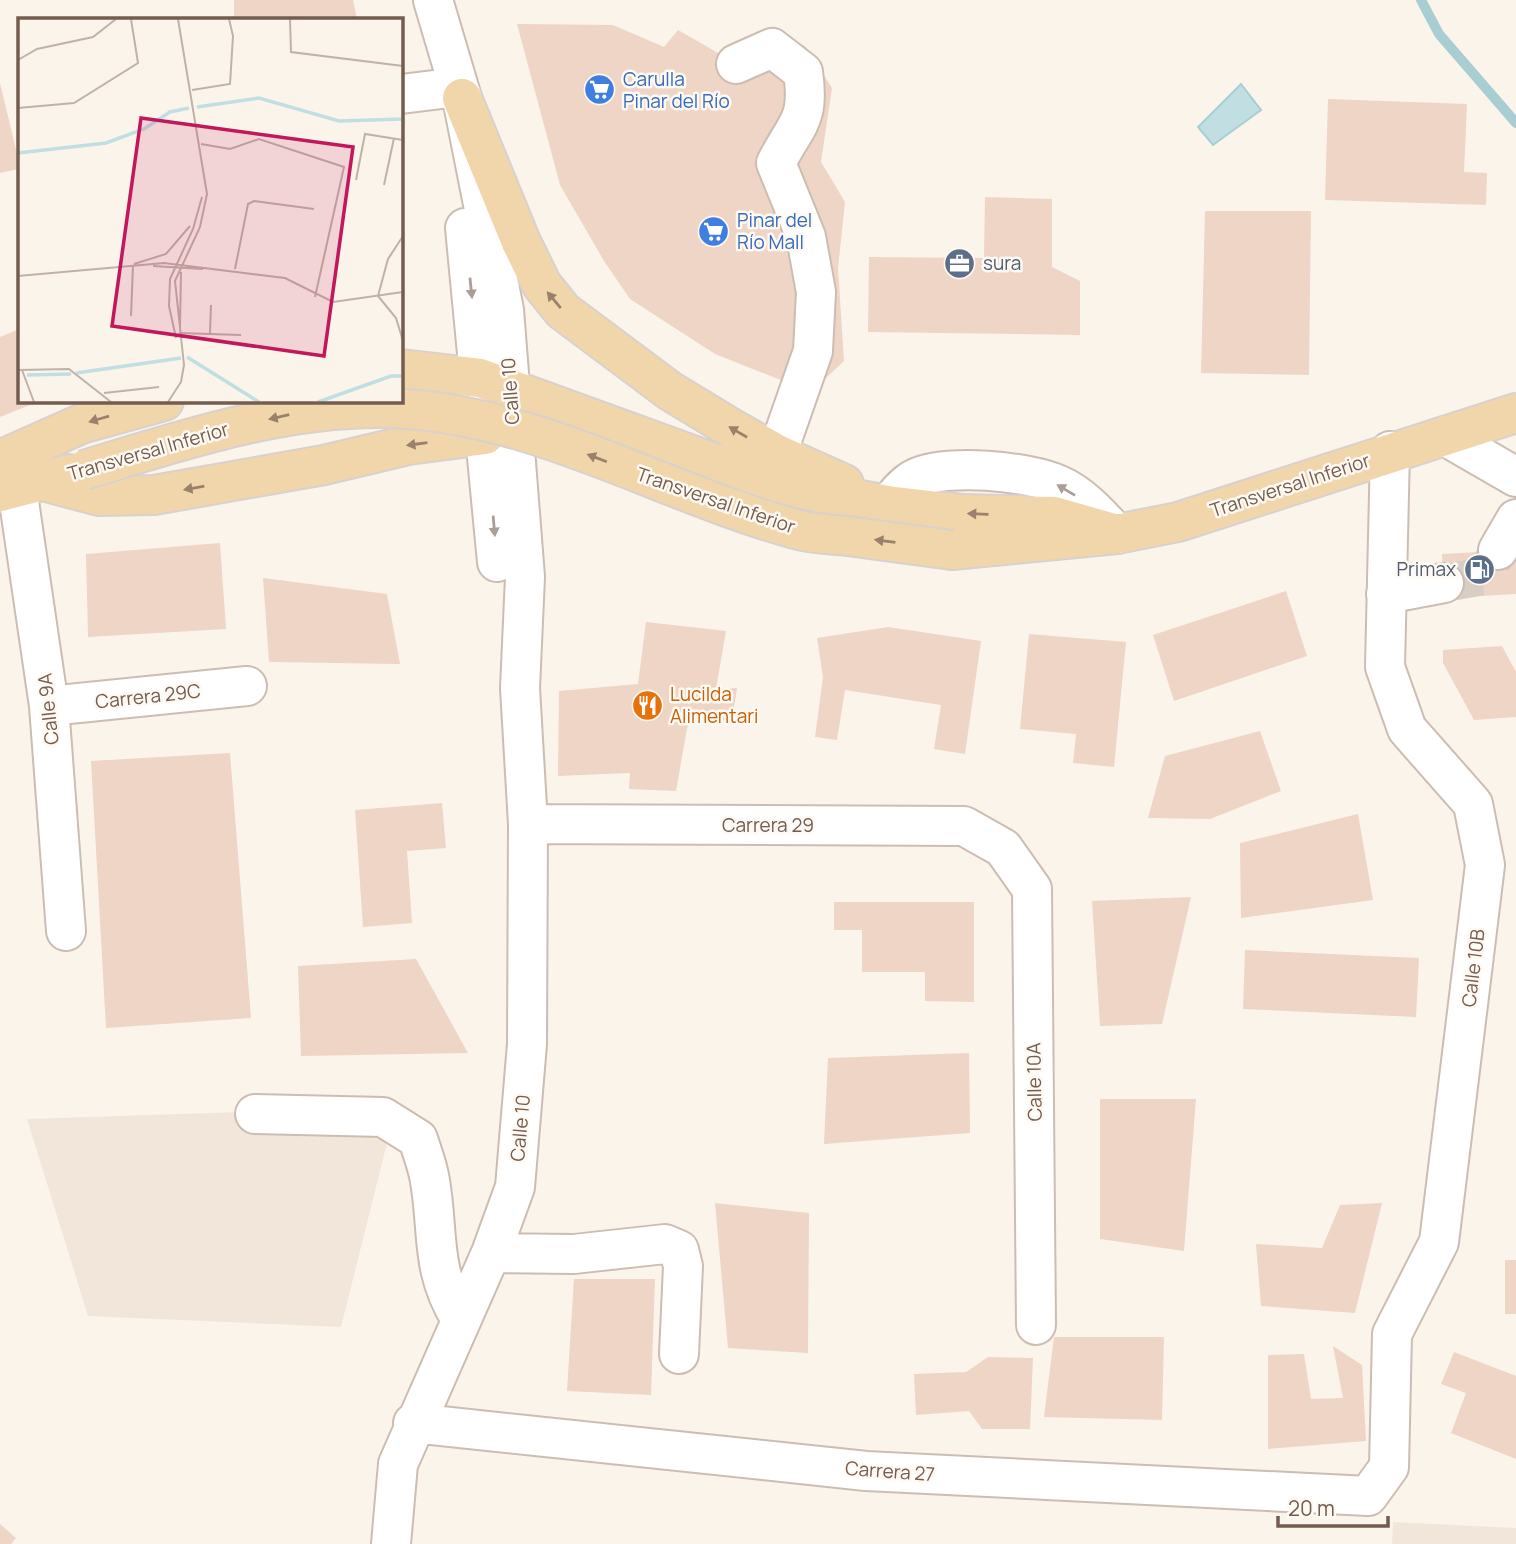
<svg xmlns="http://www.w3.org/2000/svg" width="1516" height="1544" viewBox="0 0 1516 1544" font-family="Manrope,sans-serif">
  <rect width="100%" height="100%" fill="#fbf4eb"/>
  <path fill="#f2e6da" d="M396 1107 341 1327 88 1316 27 1119Z
    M1393 1522 1516 1528V1544H1392Z"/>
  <path fill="#c1dfe3" stroke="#a8ced4" stroke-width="2" d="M1241 84 1261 110 1213 145 1198 127Z"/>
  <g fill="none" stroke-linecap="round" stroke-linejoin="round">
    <path stroke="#a8ced4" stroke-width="10" d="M1421 0 1439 34 1516 123"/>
  </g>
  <path fill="#eed5c6" d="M234 0H353L357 19H234Z
    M517 24 613 25 664 47 678 30 720 54 778 36 805 46 832 88 821 162 845 202 838 268 844 361 811 392 715 354 630 299 604 261 560 185Z
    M0 83 19 162V169L0 173Z
    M1328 99 1467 104 1464 172 1487 173 1486 205 1325 200Z
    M985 197 1052 199V267L1080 281V335L868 332 869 257 984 258Z
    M1205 211H1311L1309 375 1201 373Z
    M19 329V401H40L0 417V337Z
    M220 543 226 629 88 637 86 554Z
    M1516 550V594L1444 598 1442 554Z
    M263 578 387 594 400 664 269 662Z
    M1286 591 1307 656 1174 701 1153 635Z
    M646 622 726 631 716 689 737 688 732 720 688 723 676 791 629 789 630 773 558 776 559 691 638 684Z
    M888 627 981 641 965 754 934 749 941 705 845 690 837 740 815 737 823 677 817 638Z
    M1029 634 1126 642 1114 767 1073 763 1076 734 1020 729Z
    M1502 646 1516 672V717L1474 720 1443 663V650Z
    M1260 731 1281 791 1210 819 1148 818 1165 756Z
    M230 753 251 1018 106 1028 91 761Z
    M442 803 446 848 407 851 412 923 363 927 355 810Z
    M1358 814 1373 900 1241 918 1240 843Z
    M1191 897 1162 1024 1100 1026 1092 901Z
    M834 902H974V1002L925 1001V972H862V930H834Z
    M1245 950 1419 958 1416 1017 1243 1009Z
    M416 959 468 1053 301 1056 298 966Z
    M969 1053 970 1133 824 1144 828 1058Z
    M1100 1099H1196L1184 1251 1100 1239Z
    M715 1203 809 1213 808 1353 728 1348Z
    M1382 1203 1355 1313 1261 1306 1256 1244 1322 1248 1340 1205Z
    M1505 1260H1516V1314H1505Z
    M574 1279H655L651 1395 567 1391Z
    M1054 1337H1164L1162 1420 1044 1417Z
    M1333 1346 1362 1365 1366 1441 1268 1449V1355L1304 1354 1311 1399 1343 1398Z
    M1454 1352 1516 1376V1459L1451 1433 1466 1393 1441 1384Z
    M988 1357 1033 1358 1030 1429H982L969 1411 916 1415 914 1374 966 1372Z
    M0 1524 16 1538 11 1544H0Z"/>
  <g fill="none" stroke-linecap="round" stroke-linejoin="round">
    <path stroke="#d9cec4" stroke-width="38" stroke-dasharray="38 19" stroke-linecap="butt" d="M1444 583 1485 576 1498 550"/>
    <defs>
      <path id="minor" d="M736 64 772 48 803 72C810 121 797 122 776 163L806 237 816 292 813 351 777 454
        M401 94 458 87
        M465 228 497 562
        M1445 436 1516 477
        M17 488 49 706 66 931
        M887 505C895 497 904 484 914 479 945 463 1029 471 1059 485 1082 495 1100 516 1117 534
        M1498 550 1516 519
        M1386 594 1444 583
        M49 706 247 686
        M528 824 964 826 1003 848 1032 889 1036 1325
        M255 1114 383 1117 418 1139C422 1152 428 1167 430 1181 439 1234 430 1268 460 1318
        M491 1253 574 1254 665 1244 679 1250 683 1266 679 1354
        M413 1423 866 1471 1368 1496 1389 1467 1392 1334 1439 1242 1485 865 1473 804 1407 729 1385 667 1390 451
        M391 1544 398 1464 491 1253 515 1187 527 1044 528 824 520 688 525 577 504 310 462 98 433 0"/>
      <path id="major" d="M462 98 521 242 542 285 563 311 670 391 731 428 777 454 844 484
        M401 369 480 378 769 483 887 505 964 514 1054 516 1117 534
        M0 460 81 424 164 401
        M43 481 99 496 154 495 324 465 408 445 485 435
        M0 492 69 474
        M952 550 1117 534 1178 522 1516 413"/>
    </defs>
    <use href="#minor" stroke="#ccbdb2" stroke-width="42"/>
    <use href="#major" stroke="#d8d1ce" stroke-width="42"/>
    <use href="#minor" stroke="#fff" stroke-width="38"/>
    <use href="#major" stroke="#f2d6ab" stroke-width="38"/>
    <defs>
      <path id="major-bridge" d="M84 470C183 440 280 407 384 408 529 410 658 491 795 529 811 534 830 534 847 536 882 541 917 545 952 550"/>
    </defs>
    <use href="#major-bridge" stroke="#d8d1ce" stroke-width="42" stroke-linecap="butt"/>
    <use href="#major-bridge" stroke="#f2d6ab" stroke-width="38"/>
  </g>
  <defs><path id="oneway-solid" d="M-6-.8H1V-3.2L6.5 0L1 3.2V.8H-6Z" transform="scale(1.75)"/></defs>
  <g fill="#ac9d96">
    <use href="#oneway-solid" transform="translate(471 288) rotate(84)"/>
    <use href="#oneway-solid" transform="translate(1066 490) rotate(-149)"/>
    <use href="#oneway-solid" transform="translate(494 526) rotate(85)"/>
  </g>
  <g fill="#9a816b">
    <use href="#oneway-solid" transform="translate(554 300) rotate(-130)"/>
    <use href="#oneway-solid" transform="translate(279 417) rotate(167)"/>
    <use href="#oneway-solid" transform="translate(99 419) rotate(164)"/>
    <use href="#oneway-solid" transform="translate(738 432) rotate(-150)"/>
    <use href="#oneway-solid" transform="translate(417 444) rotate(172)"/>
    <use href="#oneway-solid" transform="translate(597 458) rotate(-159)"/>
    <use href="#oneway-solid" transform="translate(194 488) rotate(170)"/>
    <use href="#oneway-solid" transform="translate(978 514) rotate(-178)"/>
    <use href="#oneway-solid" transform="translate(885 541) rotate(-173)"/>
  </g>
  <defs>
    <symbol id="supermarket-disc" viewBox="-11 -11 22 22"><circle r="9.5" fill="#3f7fe0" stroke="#fef9f2"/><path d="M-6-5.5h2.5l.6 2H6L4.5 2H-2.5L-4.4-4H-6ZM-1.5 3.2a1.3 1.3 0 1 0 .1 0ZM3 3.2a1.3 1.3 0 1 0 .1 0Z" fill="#fff"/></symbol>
    <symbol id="office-disc" viewBox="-11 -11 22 22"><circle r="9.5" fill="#5c6f8a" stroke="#fef9f2"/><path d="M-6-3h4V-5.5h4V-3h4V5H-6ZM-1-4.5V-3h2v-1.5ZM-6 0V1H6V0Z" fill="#fff"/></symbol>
    <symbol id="fuel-disc" viewBox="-11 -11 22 22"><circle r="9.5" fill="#5c6f8a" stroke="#fef9f2"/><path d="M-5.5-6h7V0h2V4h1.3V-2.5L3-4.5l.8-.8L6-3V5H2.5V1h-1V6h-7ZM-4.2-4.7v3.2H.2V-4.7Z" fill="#fff"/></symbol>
    <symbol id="restaurant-disc" viewBox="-11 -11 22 22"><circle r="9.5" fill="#e8710a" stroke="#fef9f2"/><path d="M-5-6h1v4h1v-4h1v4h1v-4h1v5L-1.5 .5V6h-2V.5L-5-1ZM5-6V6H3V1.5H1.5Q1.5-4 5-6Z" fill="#fff"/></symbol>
  </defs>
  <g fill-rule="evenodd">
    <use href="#supermarket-disc" x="582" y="72" width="35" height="35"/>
    <use href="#supermarket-disc" x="696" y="214" width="35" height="35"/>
    <use href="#office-disc" x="942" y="246" width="35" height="35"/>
    <use href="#fuel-disc" x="1462" y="552" width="35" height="35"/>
    <use href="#restaurant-disc" x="630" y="688" width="35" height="35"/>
  </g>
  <g text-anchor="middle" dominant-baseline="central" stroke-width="5" stroke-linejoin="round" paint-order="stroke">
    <g font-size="19" fill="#366cbe" stroke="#fef9f2" text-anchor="start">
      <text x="623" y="79">Carulla<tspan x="623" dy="22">Pinar del Río</tspan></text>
      <text x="737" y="220">Pinar del<tspan x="737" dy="22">Río Mall</tspan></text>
    </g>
    <g font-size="19" fill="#4e5e75" stroke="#fef9f2" text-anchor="start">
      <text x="983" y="263">sura</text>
      <text x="1456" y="569" text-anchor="end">Primax</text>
    </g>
    <g font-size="19" fill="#745c50" stroke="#fef9f2">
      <text transform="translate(510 391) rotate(-94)">Calle 10</text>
      <text transform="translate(148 451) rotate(-16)">Transversal Inferior</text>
      <text transform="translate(1290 485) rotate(-18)">Transversal Inferior</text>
      <text transform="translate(716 500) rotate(19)">Transversal Inferior</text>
      <text transform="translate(148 696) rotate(-6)">Carrera 29C</text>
      <text transform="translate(48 709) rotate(-96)">Calle 9A</text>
      <text x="768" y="825">Carrera 29</text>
      <text transform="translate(1473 968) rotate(-83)">Calle 10B</text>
      <text transform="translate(1034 1082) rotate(-91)">Calle 10A</text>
      <text transform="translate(520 1128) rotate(-85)">Calle 10</text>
      <text transform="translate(890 1471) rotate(4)">Carrera 27</text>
    </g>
    <g font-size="19" fill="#c56008" stroke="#fef9f2" text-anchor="start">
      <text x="670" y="694">Lucilda<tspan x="670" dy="22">Alimentari</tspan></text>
    </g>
  </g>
  <g transform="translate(18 18)">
    <rect width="385" height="385" fill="#fbf4eb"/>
    <path fill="none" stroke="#c1dfe3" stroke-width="3.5" d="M179 89 241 80 321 103 385 101M0 135 88 125 126 111 152 94 171 90M169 339 241 384M58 355 163 340M9 357 53 356M300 384 373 358H385"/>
    <path fill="none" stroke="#c1b2a8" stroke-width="2" d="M272 1 273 34 385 48M0 42 19 31 75 19 98 1M174 72 212 66 215 18 211 1M0 90 56 85 120 45 113 1M183 126 212 131 241 121 326 149 297 279M338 162 347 116 385 122M366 167 376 120M385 218 370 241 360 278 378 300 385 323M116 246 148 236 172 208M135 248 185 251M217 251 230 186 236 183 296 191M0 258 146 245 267 260 315 284 385 274M113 298 115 247M162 308 163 254M161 315 223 317M192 315 193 287M158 320 151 288 152 261 175 211 184 179M0 352 51 351 93 384M4 352 16 384M86 375 141 369M150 384 163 364 166 347 157 263 182 209 189 176 160 1"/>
    <path fill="#c2185b" fill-opacity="0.15" stroke="#c2185b" stroke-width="3.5" d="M123 100 335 129 306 338 94 308Z"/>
    <rect width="385" height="385" fill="none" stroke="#745c50" stroke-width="3.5"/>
  </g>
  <path d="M1278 1516v10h110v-10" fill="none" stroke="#745c50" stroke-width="3.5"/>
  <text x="1288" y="1516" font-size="21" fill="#745c50" stroke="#fef9f2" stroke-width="5" paint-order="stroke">20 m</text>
</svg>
